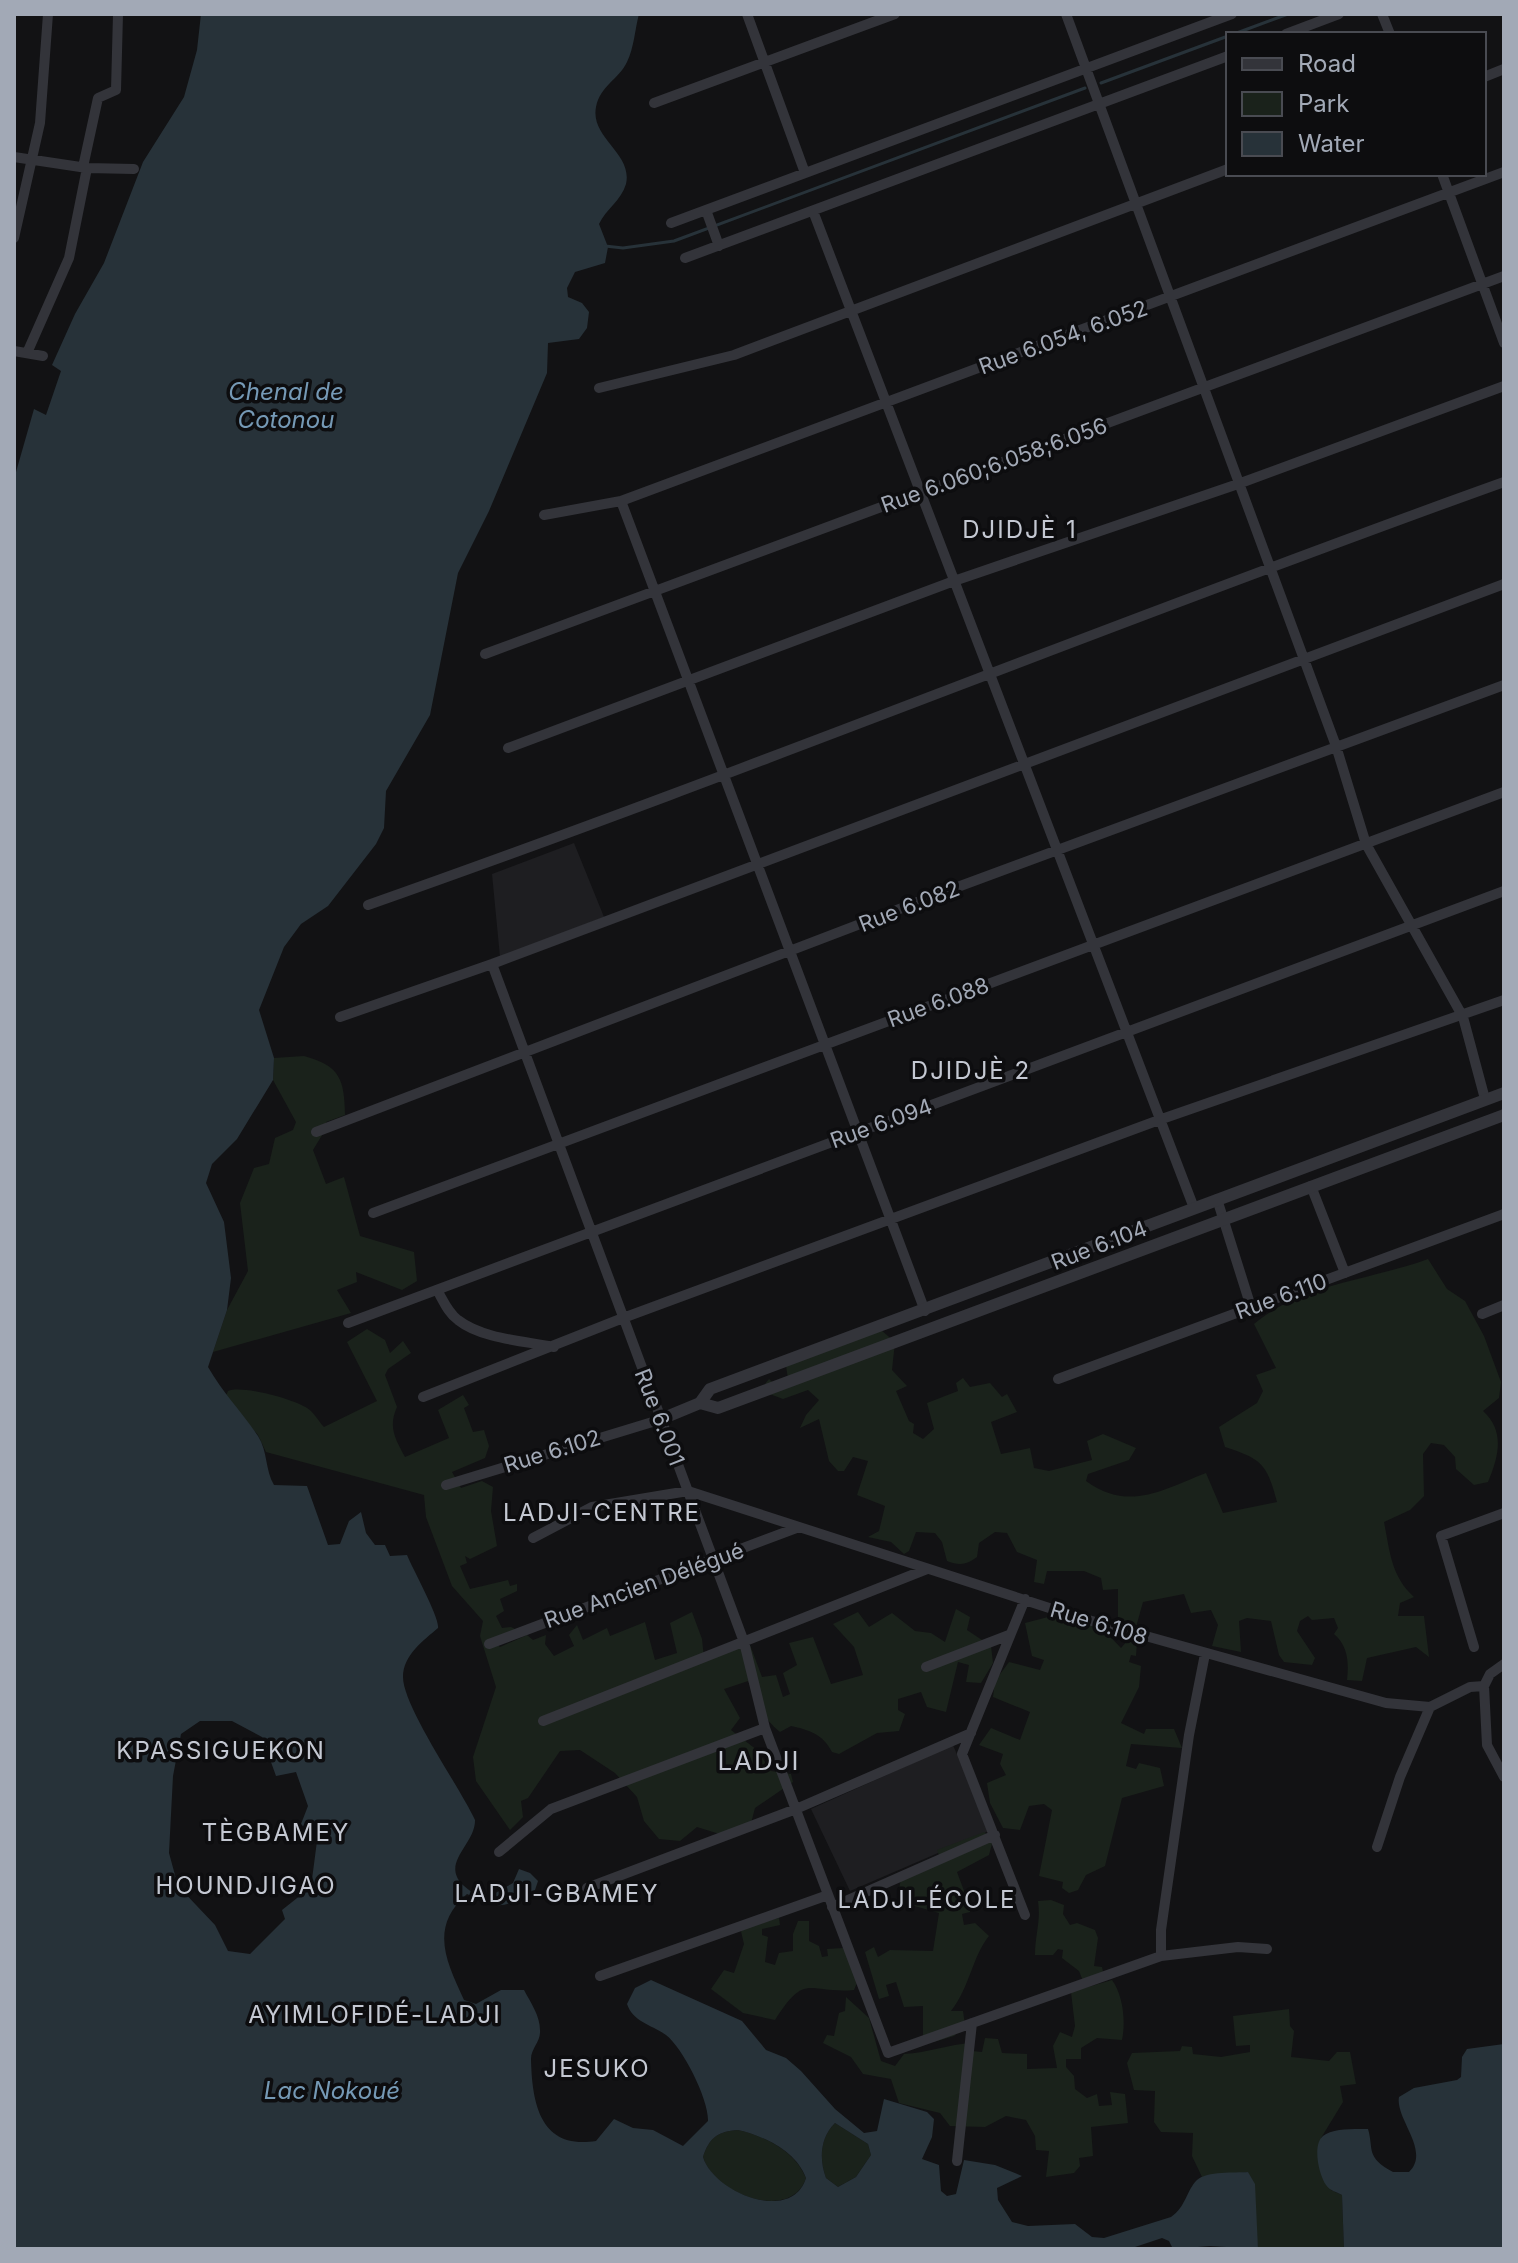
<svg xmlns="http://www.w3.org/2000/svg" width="1518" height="2263" viewBox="0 0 1518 2263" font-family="Inter,sans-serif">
  <rect width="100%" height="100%" fill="#121214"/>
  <path fill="#1e1e21" d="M574 843 604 917 500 957 492 874Z
    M953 1745 989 1831 850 1891 811 1809Z"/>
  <path fill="#1a221b" d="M304 1056C341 1066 344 1080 345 1115L326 1122 327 1127 313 1150 326 1184 344 1177 360 1236 414 1252 417 1281 402 1290 356 1272 357 1282 337 1290 351 1313 213 1352 227 1310 248 1271 240 1203 254 1168 269 1164 275 1138 293 1130 296 1122 273 1080 274 1058Z
    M1428 1259 1447 1289 1465 1301 1484 1336 1501 1382 1499 1398 1483 1411C1505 1431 1499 1456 1488 1482L1474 1485 1456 1469 1455 1457 1444 1445 1431 1443 1423 1454 1424 1496 1410 1510 1384 1522C1390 1552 1391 1576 1414 1597L1400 1603 1398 1616H1424L1429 1657 1416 1647 1367 1658 1362 1681 1347 1680C1349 1662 1348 1646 1334 1634L1338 1628 1334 1618 1312 1620 1308 1616 1300 1621 1297 1631 1315 1658 1312 1665 1284 1662 1279 1655 1271 1621 1247 1618 1239 1621 1241 1652 1212 1646 1218 1625 1211 1610 1191 1613 1184 1594 1143 1602 1136 1627 1118 1619V1589L1103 1590 1101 1578 1084 1571H1047L1044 1584 1034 1582 1037 1560 1017 1552 1007 1533 995 1532 979 1543 977 1557C967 1565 959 1566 947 1561L942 1542 935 1533 916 1532 909 1551 904 1554 891 1542 868 1537 879 1531 885 1506 857 1495 868 1461 853 1457 844 1471H838L829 1461 819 1419 800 1428 806 1415 819 1400 808 1390 783 1399 767 1393 765 1384 769 1379 777 1387 788 1379 785 1359 874 1324 895 1342 892 1370 907 1386 896 1391 909 1421 914 1424 913 1433 923 1439 934 1429 927 1403 958 1391 956 1383 963 1378 970 1387 990 1383 1002 1397 1007 1394 1017 1412 991 1422 1001 1454 1030 1448 1034 1468 1049 1471 1092 1460 1087 1441 1103 1434 1136 1448 1129 1460 1088 1474 1086 1481C1129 1512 1162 1490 1206 1473L1223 1513 1277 1502C1267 1464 1262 1459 1225 1447L1219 1427 1257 1403 1263 1391 1256 1375 1276 1368 1254 1324C1301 1284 1371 1280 1428 1259Z
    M367 1329 385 1340 390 1353 403 1341 411 1353 388 1369 385 1375 397 1407C388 1427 395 1438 405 1457L449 1438 438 1410 463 1395 469 1405 464 1408 473 1432 484 1430 489 1446 485 1458 452 1472 461 1488 482 1481 493 1487 491 1511 497 1546 470 1559 465 1556 467 1563 460 1566 470 1589 508 1580 510 1586 517 1584V1591L500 1599 504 1611 496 1616 502 1628 511 1627 519 1631 493 1641 500 1647 527 1635 533 1640 546 1635 545 1644 554 1656 574 1646 569 1635 577 1625 583 1640 607 1628 610 1636 645 1622 655 1660 677 1653 670 1623 692 1612 702 1639 704 1658 750 1645 762 1677 776 1675 783 1697 790 1694 783 1673 797 1665 789 1643 813 1637 831 1684 863 1675 854 1647 833 1624 858 1612 869 1627 892 1613 915 1631 931 1633 945 1642 956 1609 970 1617 967 1630 991 1646 993 1663 981 1683 966 1682 969 1665 958 1662 946 1712 927 1707 921 1692 898 1699V1710L905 1714 899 1731 877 1733 839 1754 832 1752C823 1734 809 1730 791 1726L780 1732C763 1719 757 1701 748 1681L724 1689 740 1718 731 1730 757 1750 771 1771 791 1774 793 1782 755 1808 750 1827 726 1836 697 1827 680 1841 659 1839 644 1821 637 1797 615 1773 580 1750 560 1751 528 1798 521 1801 523 1817 510 1830 476 1781 473 1757 496 1687 480 1636 483 1621 452 1586 426 1517 424 1495 266 1452 258 1435 225 1398 228 1391C243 1385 293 1399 307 1408 314 1412 319 1422 324 1427L377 1401 347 1342Z
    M1048 1617 1099 1625 1121 1648 1128 1640 1137 1642 1136 1656 1131 1655 1129 1662 1141 1666 1139 1687 1121 1723 1144 1734 1146 1729H1174L1182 1748 1131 1744 1126 1766 1136 1769 1139 1763 1160 1768 1164 1786 1122 1798 1105 1866 1086 1875 1078 1890 1069 1893 1062 1888 1063 1882 1039 1876 1052 1810 1044 1804 1029 1806 1020 1830 1003 1828 990 1803 987 1783 1006 1775 1000 1764 1003 1754 979 1745 991 1728 1020 1740 1030 1712 993 1697 995 1681 1009 1662 1040 1670 1044 1660 1032 1656 1025 1623Z
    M984 1832 993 1840 989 1855 957 1872 970 1907V1912L962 1914 964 1925 975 1923 989 1936C972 1957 970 1987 951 2011H963L965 2025 954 2036 934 2042 923 2036V2006L904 2007 896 1982 886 1985 889 1996 879 1999 865 1952 874 1947 878 1957 890 1950 933 1951 939 1913 897 1901 901 1878 942 1863 937 1850Z
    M1051 1900 1064 1905 1063 1914 1070 1925 1077 1923 1095 1930 1098 1938 1094 1966 1102 1967 1103 1972 1083 1981 1079 1971 1062 1958 1063 1950 1058 1949 1053 1955H1035C1035 1935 1041 1921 1038 1901Z
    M779 1918 780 1925 762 1929V1935L768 1937 765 1962 775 1965 779 1953 793 1951V1934L798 1921H809V1941L819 1946 822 1957 828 1956 827 1949 843 1948 859 1978 854 1990C808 1994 806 1971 775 2020L743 2013 711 1989 724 1970 734 1973 744 1944 740 1927Z
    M1112 1980C1123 1995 1126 2021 1122 2040L1097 2038 1081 2048V2059H1066V2067L1074 2076 1075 2089 1087 2098 1097 2094 1099 2106 1112 2105 1110 2092 1125 2094 1128 2123 1091 2127 1093 2156 1079 2158 1080 2166 1074 2173 1046 2177 1049 2151 1036 2150 1035 2136 1026 2120 1006 2116 985 2127 950 2126 940 2113 899 2103 891 2079 863 2074 851 2057 823 2043 827 2035 834 2036 839 2013 845 2011 846 1997 869 2018 881 2061 895 2066 904 2054C928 2053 949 2044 972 2043V2051L982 2052 985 2038 998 2039 1002 2053 1027 2054V2069L1057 2068 1053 2046 1060 2032 1072 2037 1075 2026 1071 1992Z
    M1289 2009 1290 2026 1294 2031 1291 2057 1329 2061 1337 2052H1350L1356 2084 1340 2086 1343 2102 1321 2138 1331 2190 1342 2195 1344 2249H1258L1248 2172 1202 2177 1192 2156 1193 2133 1161 2132 1154 2122 1155 2091 1134 2090 1127 2063 1132 2053 1180 2051 1182 2046 1192 2047 1193 2054 1221 2057 1250 2052V2045L1236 2046 1233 2016Z
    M835 2123 868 2144 871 2155 856 2177 838 2187 826 2178C819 2159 820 2138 835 2123Z
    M738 2130C765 2136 795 2151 806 2178 791 2223 714 2194 703 2157 709 2138 718 2131 738 2130Z"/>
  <path fill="#273239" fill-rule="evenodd" d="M201 14H639C635 29 634 48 627 62 619 79 600 86 596 107 590 138 633 153 626 184 621 201 606 209 599 224L608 247 605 263 575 272 567 288 568 297 582 303 589 312 587 328 579 339 548 343 547 373 489 511 458 573 430 715 386 791 384 828 376 844 328 906 301 924 284 947 259 1010 274 1058 273 1080 237 1139 212 1164 206 1183 224 1222 231 1278 227 1310 208 1367C223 1393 242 1412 258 1436 268 1452 265 1470 274 1485L307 1486 328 1545 340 1544 349 1521 361 1512 366 1533 375 1545H385L390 1556 407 1555C413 1570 440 1618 438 1628 424 1640 403 1655 403 1677 403 1707 461 1789 475 1820 476 1849 424 1870 485 1899L513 1883 519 1869 530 1873 538 1881 535 1890C501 1909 501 1910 467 1894 429 1927 446 1961 464 2000L476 2004 501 1990H524C531 2003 540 2016 540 2030 541 2042 531 2048 531 2059 532 2103 540 2150 596 2141L614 2119 633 2128 653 2130 683 2146 708 2121C709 2100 683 2048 666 2035 652 2025 633 2022 627 2004L635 1988 651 1980 742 2021 766 2050 786 2058 801 2071 835 2109 864 2133 877 2131 884 2099 927 2112 934 2119 932 2137 922 2159 939 2165 941 2191 947 2196 956 2194 964 2160 995 2165 1022 2176 997 2188 998 2200 1012 2222 1028 2226 1075 2224 1092 2237 1104 2238 1171 2217C1186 2207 1186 2191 1197 2180 1207 2171 1235 2173 1248 2172L1255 2184 1258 2249 1210 2246 1173 2249 1169 2241 1162 2238 1129 2249H14V479L34 409 46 415 61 371 52 365 75 314 104 263 143 162 184 97 197 50ZM200 1721H232L262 1737 276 1776 296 1772 308 1806 301 1824 317 1841 311 1887 282 1910 285 1919 250 1954 228 1951 215 1925 178 1886 169 1853 173 1776 181 1734ZM835 2123 868 2144 871 2155 856 2177 838 2187 826 2178C819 2159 820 2138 835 2123ZM738 2130C764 2136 796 2151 806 2178 792 2224 714 2193 703 2157 709 2138 718 2131 738 2130Z
    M1504 2044V2249H1344L1342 2195C1337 2192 1330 2191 1326 2185 1319 2175 1312 2145 1323 2136 1332 2128 1356 2129 1368 2129 1374 2149 1365 2157 1393 2172H1409C1431 2151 1395 2119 1399 2097L1414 2088 1457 2080 1461 2077 1462 2057 1467 2049Z"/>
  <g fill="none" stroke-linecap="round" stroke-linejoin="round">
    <path stroke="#273239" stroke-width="3" d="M1234 34 1288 14
      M1101 83 1228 36
      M605 246 623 248 674 241 1085 88"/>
    <path stroke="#33343a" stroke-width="10" d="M747 14 805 173
      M1066 14 1336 746 1366 844 1463 1017 1485 1099
      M1382 14 1390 34
      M1286 34 1339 14
      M1484 77 1504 69
      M654 103 895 14
      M14 157 87 168 134 169
      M83 167 98 98 116 90 118 14
      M1442 174 1504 343
      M706 210 719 246
      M813 211 1194 1208
      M671 223 1232 14
      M14 238 40 123 48 14
      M685 258 1228 56
      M14 351 43 356
      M27 353 69 258 87 168
      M599 388 734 355 1228 169
      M621 501 925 1311
      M544 515 621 501 1504 172
      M485 654 1504 276
      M508 748 954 581 1238 484 1504 386
      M368 905C749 771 1124 618 1504 482
      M492 964 744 1642 765 1728 888 2053 1161 1956 1238 1947 1267 1949
      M340 1017 492 964 1504 584
      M316 1132 936 895 1504 685
      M1311 1186 1345 1273
      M1217 1199 1251 1307
      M373 1213 1504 792
      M437 1290C443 1300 448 1313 458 1320 482 1339 525 1341 554 1347
      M1482 1314 1504 1305
      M348 1323 1504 891
      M1058 1379 1504 1214
      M423 1397 623 1318 1159 1120 1504 1000
      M446 1485 659 1420
      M533 1538 592 1507 688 1491 1074 1616 1386 1703 1430 1707 1470 1687 1484 1686 1490 1674 1504 1664
      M489 1644 799 1527
      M1474 1647 1441 1536 1504 1513
      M926 1667 1009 1635
      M1484 1686 1487 1745 1504 1777
      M543 1721 927 1569
      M1377 1847 1400 1777 1430 1707
      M499 1852 551 1809 765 1728
      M587 1888 796 1809 971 1733
      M832 1907 995 1835
      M1025 1915 962 1754 1025 1599
      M1161 1956V1930L1189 1735 1205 1654
      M600 1976 828 1895
      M957 2161 972 2023"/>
    <path stroke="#33343a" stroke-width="12" d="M700 1403 718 1408 1504 1115
      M659 1420 700 1403 710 1389 1504 1093"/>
  </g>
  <g text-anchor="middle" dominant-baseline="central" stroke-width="7" stroke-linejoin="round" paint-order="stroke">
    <g font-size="22" fill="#a2a9b6" stroke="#0d0d0f">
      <text transform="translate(1063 337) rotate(-20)">Rue 6.054, 6.052</text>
      <text transform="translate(994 465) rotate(-20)">Rue 6.060;6.058;6.056</text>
      <text transform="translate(909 906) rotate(-21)">Rue 6.082</text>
      <text transform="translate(938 1002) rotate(-20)">Rue 6.088</text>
      <text transform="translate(881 1123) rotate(-20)">Rue 6.094</text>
      <text transform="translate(1099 1245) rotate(-21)">Rue 6.104</text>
      <text transform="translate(1281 1296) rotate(-20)">Rue 6.110</text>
      <text transform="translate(660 1417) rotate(69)">Rue 6.001</text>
      <text transform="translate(552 1451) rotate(-17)">Rue 6.102</text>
      <text transform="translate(644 1585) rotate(-20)">Rue Ancien Délégué</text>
      <text transform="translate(1099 1623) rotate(17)">Rue 6.108</text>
    </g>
    <g font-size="24" font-style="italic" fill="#7599b5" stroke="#0d0d0f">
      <text x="286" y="391">Chenal de<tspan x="286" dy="28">Cotonou</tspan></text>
      <text x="332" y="2090">Lac Nokoué</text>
    </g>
    <g font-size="24" letter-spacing="2" fill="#c4c8d2" stroke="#0d0d0f">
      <text x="1020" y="529">DJIDJÈ 1</text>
      <text x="971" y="1070">DJIDJÈ 2</text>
      <text x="602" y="1512">LADJI-CENTRE</text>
      <text x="221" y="1750">KPASSIGUEKON</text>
      <text x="276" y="1832">TÈGBAMEY</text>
      <text x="246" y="1885">HOUNDJIGAO</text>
      <text x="557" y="1893">LADJI-GBAMEY</text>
      <text x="927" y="1899">LADJI-ÉCOLE</text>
      <text x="375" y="2014">AYIMLOFIDÉ-LADJI</text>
      <text x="597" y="2068">JESUKO</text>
    </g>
    <g font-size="26" letter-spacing="2" fill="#c4c8d2" stroke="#0d0d0f">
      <text x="759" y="1760">LADJI</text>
    </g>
  </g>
  <rect width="1518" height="2263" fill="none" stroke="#a2a9b6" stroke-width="32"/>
  <rect x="1226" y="32" width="260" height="144" fill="#0d0d0f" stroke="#494b52" stroke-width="2"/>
  <rect x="1242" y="58" width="40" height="12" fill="#33343a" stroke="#494b52" stroke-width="2"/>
  <text x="1298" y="72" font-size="24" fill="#a2a9b6">Road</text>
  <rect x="1242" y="92" width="40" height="24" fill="#1a221b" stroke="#494b52" stroke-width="2"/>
  <text x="1298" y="112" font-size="24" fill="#a2a9b6">Park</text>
  <rect x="1242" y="132" width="40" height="24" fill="#273239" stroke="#494b52" stroke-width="2"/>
  <text x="1298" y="152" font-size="24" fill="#a2a9b6">Water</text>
</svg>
